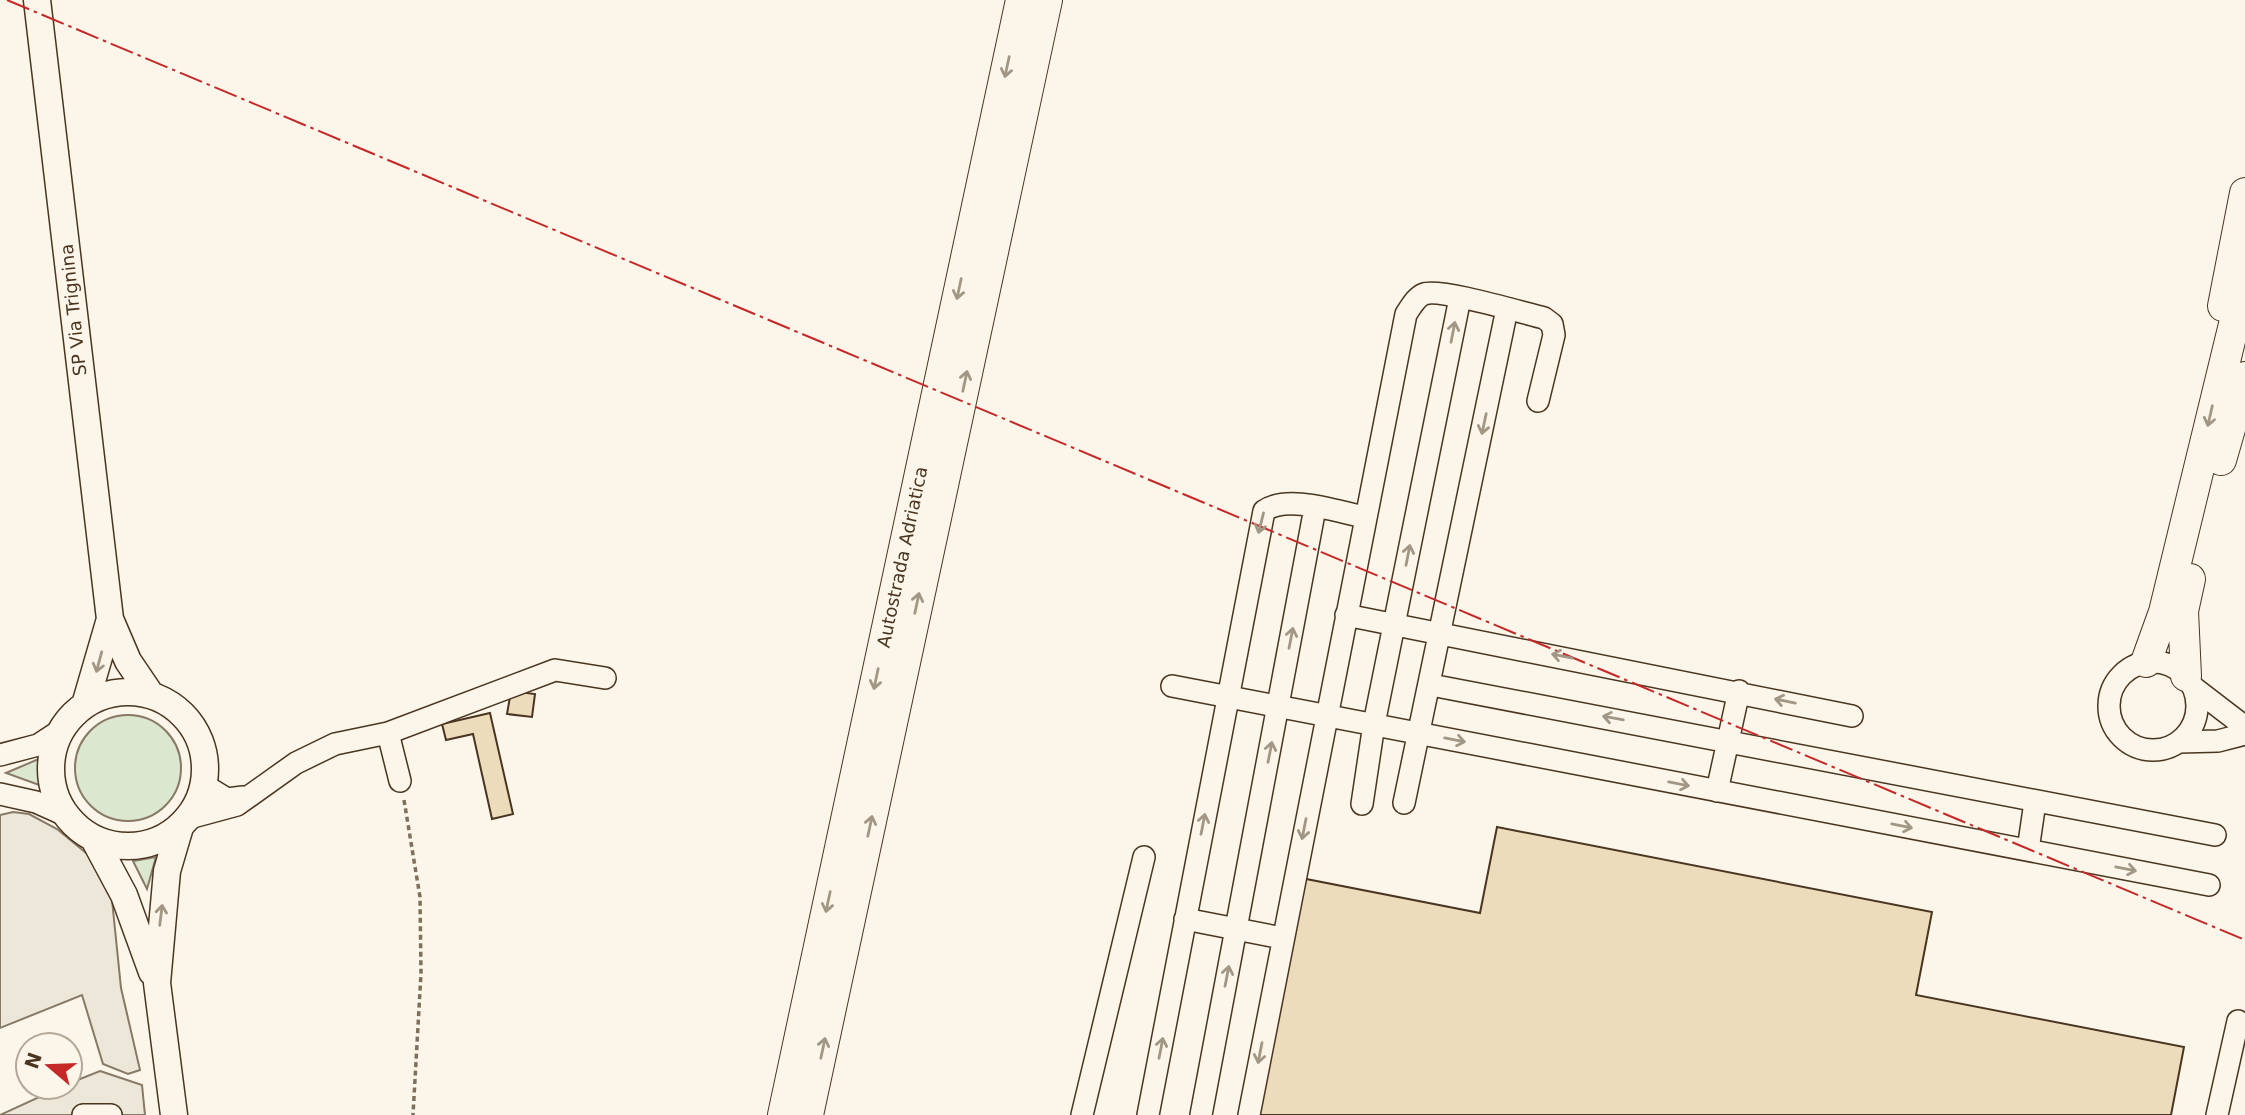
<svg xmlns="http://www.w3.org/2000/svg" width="2245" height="1115" viewBox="0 0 2245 1115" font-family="'DejaVu Sans',sans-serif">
  <rect width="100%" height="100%" fill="#fbf6e9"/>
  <path fill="#dce7d0" stroke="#887966" stroke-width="2" d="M75 768a53 53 0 1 1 106 0a53 53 0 1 1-106 0Z
    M41 758 42 786 6 773Z
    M156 857 147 889 133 861Z"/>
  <path fill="#ede7d9" stroke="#887966" stroke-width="2" d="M13 812 29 814 57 829 91 857 112 900 121 988 140 1070 128 1074 103 1064 82 995 0 1028V815Z
    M100 1071 142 1085 145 1115H0L61 1087H70V1083Z"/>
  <path fill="#ecdcbc" stroke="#4a3520" stroke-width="2" d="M511 691 535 694 532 717 507 714Z
    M490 713 513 814 492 819 473 734 446 740 442 724Z
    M1497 827 1932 912 1916 995 2184 1047 2171 1115H1254L1301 878 1480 913Z"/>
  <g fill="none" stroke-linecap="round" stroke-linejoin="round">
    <defs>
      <path id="minor" d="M1346 615 1852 716
        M2109 706a44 44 0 1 1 88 0a44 44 0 1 1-88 0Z
        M1431 685 2215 835
        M1172 686 2209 885
        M2193 687 2245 727
        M388 733 555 670 605 678
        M2179 742 2218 741 2245 734
        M0 755 38 745 61 730
        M204 785 227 799 243 797
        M1717 791 1739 691
        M0 794 36 802 65 815
        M1404 803 1507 309
        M1362 804 1374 724 1460 298
        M189 818 237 805 296 763 335 744 388 733 400 781
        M2028 850 2035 802
        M1185 919 1282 938
        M83 1115H111
        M1082 1115 1144 857
        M1148 1115 1264 511C1287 494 1338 512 1365 517
        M1201 1115 1315 508
        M1249 1115 1406 314C1411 307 1416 297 1424 294 1440 288 1523 313 1544 318L1552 324 1554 335 1538 401
        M2217 1115 2238 1021"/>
      <path id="major" d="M37 0 110 619 128 661 151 695
        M51 769a77 77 0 1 1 154 0a77 77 0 1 1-154 0Z
        M85 705 110 619
        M94 839 124 895 152 972
        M174 1115 157 983 167 871 180 827"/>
      <path id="highway" d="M2223 306 2245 193
        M2221 460 2245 377
        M2146 662 2164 612 2245 279
        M2186 676 2183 611 2190 579
        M783 1115 1021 0
        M808 1115 1047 0"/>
    </defs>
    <use href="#minor" stroke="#4a3520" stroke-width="24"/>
    <use href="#major" stroke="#4a3520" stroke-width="29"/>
    <use href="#highway" stroke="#4a3520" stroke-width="32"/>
    <path stroke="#7f6f5c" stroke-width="3.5" stroke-dasharray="5 3.5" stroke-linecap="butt" d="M404 800 420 897 421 973 413 1115"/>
    <use href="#minor" stroke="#fbf6e9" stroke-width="21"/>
    <use href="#major" stroke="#fbf6e9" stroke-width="26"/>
    <use href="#highway" stroke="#fbf6e9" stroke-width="30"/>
    <path stroke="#c62828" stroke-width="2" stroke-dasharray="24 5 3.5 5" stroke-linecap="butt" d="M7 0 2245 940"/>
  </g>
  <defs><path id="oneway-shaft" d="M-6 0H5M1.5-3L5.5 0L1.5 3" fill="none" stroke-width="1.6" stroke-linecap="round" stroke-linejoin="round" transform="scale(1.75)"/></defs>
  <g stroke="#a29684">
    <use href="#oneway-shaft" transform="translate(1007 67) rotate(102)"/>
    <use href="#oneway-shaft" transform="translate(959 289) rotate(102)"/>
    <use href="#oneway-shaft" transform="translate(1453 332) rotate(-79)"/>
    <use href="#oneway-shaft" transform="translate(965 381) rotate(-78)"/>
    <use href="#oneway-shaft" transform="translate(2210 416) rotate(103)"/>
    <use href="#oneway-shaft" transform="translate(1484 424) rotate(102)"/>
    <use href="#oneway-shaft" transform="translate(1261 523) rotate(104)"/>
    <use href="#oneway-shaft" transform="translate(1408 555) rotate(-79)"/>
    <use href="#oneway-shaft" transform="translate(917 603) rotate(-78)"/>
    <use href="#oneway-shaft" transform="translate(1291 638) rotate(-79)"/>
    <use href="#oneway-shaft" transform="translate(1562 656) rotate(-169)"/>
    <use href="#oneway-shaft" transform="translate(99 662) rotate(105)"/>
    <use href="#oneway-shaft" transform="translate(876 679) rotate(102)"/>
    <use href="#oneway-shaft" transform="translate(1785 701) rotate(-168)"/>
    <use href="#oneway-shaft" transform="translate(1613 718) rotate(-170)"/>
    <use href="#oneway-shaft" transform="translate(1455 740) rotate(11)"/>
    <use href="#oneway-shaft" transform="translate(1270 752) rotate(-79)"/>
    <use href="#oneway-shaft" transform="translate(1679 784) rotate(11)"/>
    <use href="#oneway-shaft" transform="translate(1203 824) rotate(-79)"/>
    <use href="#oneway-shaft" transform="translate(870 826) rotate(-78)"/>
    <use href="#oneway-shaft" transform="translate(1902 826) rotate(11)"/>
    <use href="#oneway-shaft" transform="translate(1304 829) rotate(101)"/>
    <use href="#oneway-shaft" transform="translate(2126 869) rotate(11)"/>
    <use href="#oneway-shaft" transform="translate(828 902) rotate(102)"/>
    <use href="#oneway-shaft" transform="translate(161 915) rotate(-83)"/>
    <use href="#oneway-shaft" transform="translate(1227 976) rotate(-79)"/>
    <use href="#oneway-shaft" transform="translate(823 1048) rotate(-78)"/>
    <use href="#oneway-shaft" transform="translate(1161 1048) rotate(-79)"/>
    <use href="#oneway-shaft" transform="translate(1260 1053) rotate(101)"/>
  </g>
  <g text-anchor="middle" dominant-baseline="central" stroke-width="5" stroke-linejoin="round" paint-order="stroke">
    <g font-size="18" fill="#4a3520" stroke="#fbf6e9">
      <text transform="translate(73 310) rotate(-96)">SP Via Trignina</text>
      <text transform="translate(902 557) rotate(-78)">Autostrada Adriatica</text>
    </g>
  </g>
  <g transform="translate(49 1066) rotate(289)"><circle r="33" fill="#fbf6e9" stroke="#b4a999" stroke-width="2"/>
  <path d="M0-5L12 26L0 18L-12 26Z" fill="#c62828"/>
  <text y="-10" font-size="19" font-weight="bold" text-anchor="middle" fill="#4a3520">N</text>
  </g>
</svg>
